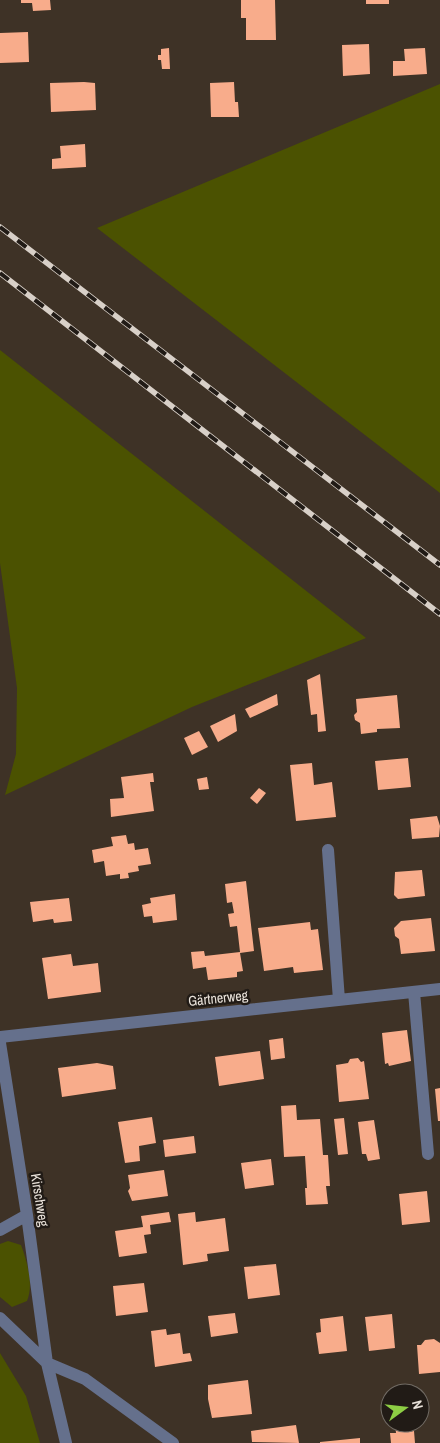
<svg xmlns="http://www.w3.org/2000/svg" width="440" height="1443" viewBox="0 0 440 1443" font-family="'Archivo Narrow',sans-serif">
  <rect width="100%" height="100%" fill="#3e3226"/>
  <path fill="#4b5201" d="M440 84V493L97 228Z
    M0 350 366 638 192 707 5 795 16 754 17 688 0 563Z
    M8 1241 21 1245C27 1261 34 1285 27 1301L12 1307 0 1297V1244Z
    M0 1353 26 1396 40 1443H0Z"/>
  <path fill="#f8ac8b" d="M21 0H50L51 10 33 11 32 3H21Z
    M241 0H275L276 40H246V18H241Z
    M366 0H389V4H366Z
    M28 32 29 62 0 63V33Z
    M369 44 370 74 343 76 342 45Z
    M169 48 170 69H162L161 60H158V55H161V49Z
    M425 48 427 74 393 76V61H405L404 49Z
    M84 82 95 83 96 110 51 112 50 83Z
    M234 82 235 102H238L239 117H211L210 83Z
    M85 144 86 167 52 169V159L61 158 60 146Z
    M320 674 326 731 318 732 317 714 311 715 307 680Z
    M277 694 278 705 250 718 245 709Z
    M397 695 400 728 377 729V732L361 734 360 723 355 720 354 715 357 712 356 699Z
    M235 714 237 731 218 742 210 726Z
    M199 731 208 747 192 755 184 738Z
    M408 758 411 787 378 790 375 761Z
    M312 763 314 785 332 782 336 817 296 821 290 765Z
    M153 773 154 782H150L154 811 111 817 110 799 124 798 121 777Z
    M207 777 209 789 199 790 197 779Z
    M259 788 266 793 257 804 250 798Z
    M437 816 440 826 439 837 412 839 410 819Z
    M126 835 128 844 134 843 135 850 148 848 151 864 138 866 139 871 128 873 129 878 120 879V874L106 876 104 861 94 863 92 850 113 846 111 837Z
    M422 870 425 896 398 899 394 895 395 872Z
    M246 881 254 951 240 953 243 971 237 972V977L208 980 206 967 193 969 191 952 204 951 205 956 240 952 237 926 230 927 228 914 234 913 232 902 227 903 225 884Z
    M175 894 177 920 153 923 152 916 144 917 142 905 151 903 150 898Z
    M69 898 72 921 54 923 53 919 33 922 30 902Z
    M431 918 435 951 401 954 399 939 395 936 394 928 401 921Z
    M310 922 311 930 318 929 323 970 294 973 293 967 264 971 258 928Z
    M71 954 73 966 98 963 101 992 48 999 42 958Z
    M407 1030 411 1061 389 1066 388 1063 385 1064 382 1033Z
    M283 1038 285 1058 271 1060 269 1040Z
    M260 1051 264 1079 219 1086 215 1057Z
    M358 1058 361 1062 364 1061 369 1099 339 1102 336 1065 348 1063 350 1059Z
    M97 1063 113 1066 116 1089 62 1097 58 1068Z
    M440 1088V1121H438L435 1089Z
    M296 1105 297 1120 320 1119 323 1155H328L330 1186H326L328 1204 306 1205 305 1188H307L305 1156 284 1157 281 1106Z
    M152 1117 156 1143 139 1146 140 1161 125 1163 118 1122Z
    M344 1118 348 1154 338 1155 334 1119Z
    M374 1120 380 1159 368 1161 366 1154H362L358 1122Z
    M194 1136 196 1153 165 1157 163 1140Z
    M271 1159 274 1185 245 1189 241 1163Z
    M164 1170 168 1196 132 1201 128 1191 130 1188 128 1175Z
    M427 1191 430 1222 402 1225 399 1194Z
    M169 1212 171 1222 150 1225 151 1234 144 1235 147 1253 119 1257 115 1231 143 1227 141 1216Z
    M195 1212 196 1222 225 1218 229 1251 207 1254 208 1261 183 1265 178 1214Z
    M276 1264 280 1295 248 1299 244 1267Z
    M144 1283 148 1312 116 1316 113 1286Z
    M235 1313 238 1333 211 1337 208 1316Z
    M392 1314 395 1348 369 1351 365 1317Z
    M343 1316 347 1351 319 1354 316 1333 321 1332 320 1319Z
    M166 1329 167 1335 180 1333 183 1354 190 1353 192 1361 155 1367 151 1331Z
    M434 1339 440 1343V1372L419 1374 417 1345H421L425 1340Z
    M248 1380 252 1414 212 1418 208 1399V1385Z
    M395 1423H407L408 1432 414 1431 415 1443H391L390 1433H396Z
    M296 1425 299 1443 252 1442 251 1431Z
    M360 1438V1443H320V1442Z"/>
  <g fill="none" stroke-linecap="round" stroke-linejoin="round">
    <path stroke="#65708c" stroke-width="12" d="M328 850 339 1000
      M414 992 428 1154
      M0 1037 440 989
      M0 1043 27 1215 47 1363 66 1443
      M0 1230 27 1215
      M0 1318 47 1363 85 1379 173 1443"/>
    <defs>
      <path id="rail" d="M0 227 440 565
        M0 273 440 614"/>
    </defs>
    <use href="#rail" stroke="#d8d0c8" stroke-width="5.5"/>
    <use href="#rail" stroke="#211b16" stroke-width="4" stroke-dasharray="11" stroke-linecap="butt"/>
  </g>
  <g text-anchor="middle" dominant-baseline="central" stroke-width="5" stroke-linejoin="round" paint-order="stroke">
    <g font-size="14" fill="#e9e2da" stroke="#211b16">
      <text transform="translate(218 998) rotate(-6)">Gärtnerweg</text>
      <text transform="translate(40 1200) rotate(81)">Kirschweg</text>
    </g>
  </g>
  <g transform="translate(405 1408) rotate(75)"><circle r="24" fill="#211b16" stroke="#716b64"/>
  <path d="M0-4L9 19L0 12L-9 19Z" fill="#8dce44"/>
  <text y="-8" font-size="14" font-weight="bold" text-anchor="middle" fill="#e9e2da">N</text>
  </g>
</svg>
